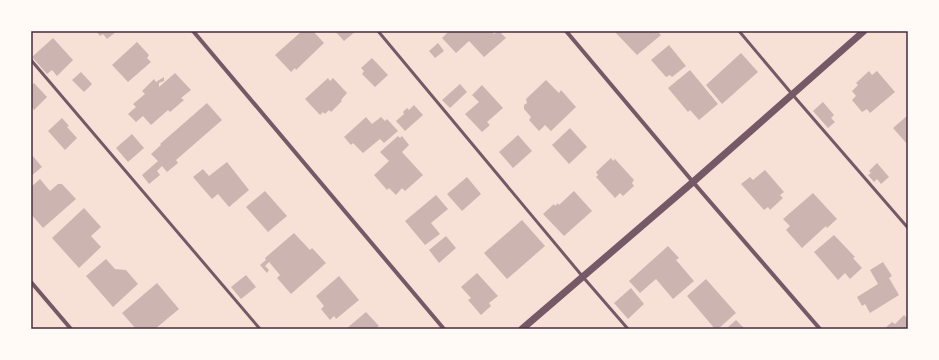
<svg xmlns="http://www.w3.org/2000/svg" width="939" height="360" viewBox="0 0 939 360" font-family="'Titillium Web',sans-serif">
  <rect width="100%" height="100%" fill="#f7e1d7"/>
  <path fill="#ccb4b1" d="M96 31H117L107 39 103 34 100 36Z
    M302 31H313L324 43 296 70 295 68 291 72 275 55Z
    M335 31H356L344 41Z
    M449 31H492L494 34 499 31 506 38 484 57 469 41 456 53 442 38Z
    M614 31H657L661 35 637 55Z
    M53 38 73 60 57 76 52 70 47 74 32 57Z
    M137 42 149 55 147 58 151 62 128 82 112 65Z
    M438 43 444 51 435 58 429 51Z
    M669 45 686 66 672 77 670 75 666 77 651 60Z
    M741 53 758 72 722 104 706 85Z
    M372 58 388 75 375 87 362 74 364 71 361 68Z
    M690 70 718 104 699 120 690 110 688 112 668 88Z
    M869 71 872 75 877 71 895 92 870 113 867 109 862 112 852 100 856 96 852 91 858 85 856 83Z
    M81 72 92 84 84 92 72 80Z
    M175 73 191 90 181 98 184 100 170 112 168 110 151 125 143 116 136 122 128 114 136 107 133 104 145 94 142 91 154 79 156 82 164 77V81L159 83V87Z
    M328 78 330 81 333 78 347 93 341 100 342 101 331 112 329 110 325 114 323 112 320 115 305 99Z
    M546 80 559 93 561 90 576 107 551 131 545 125 539 131 529 120 531 117 524 109V105L527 103 526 99Z
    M34 83 47 97 34 110 31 106V86Z
    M460 84 467 92 450 108 442 100Z
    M482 85 503 108 487 122 490 125 482 132 465 114 479 102 472 95Z
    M823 102 834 115 831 118 835 122 828 128 813 111Z
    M207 103 222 120 176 160 178 163 167 172 162 166 157 171 160 175 149 184 142 175 158 161 151 154 161 145 160 144Z
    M414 105 423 115 405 131 396 121 404 114 403 112 407 108 409 110Z
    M908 115V145L893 128Z
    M366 117 372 124 381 117 385 121 387 119 398 131 384 143 380 139 363 153 353 143 351 145 344 137Z
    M62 118 69 126 67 127 77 138 65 150 48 131Z
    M570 128 587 147 569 164 552 145Z
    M132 134 144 148 128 162 116 148Z
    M518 135 532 151 513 168 499 152Z
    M398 136 400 138 402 136 409 145 402 152 423 175 405 191 402 188 396 195 389 188 387 190 374 175 389 161 380 152Z
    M31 154 42 167 31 176Z
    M611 158 613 161 615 159 634 180 632 183 634 186 623 196 620 193 615 198 596 177 598 175 596 172Z
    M227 162 249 190 229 207 218 194 212 199 193 177 203 169 209 176Z
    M877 163 889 177 881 184 877 179 874 182 868 175 871 173 869 171Z
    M765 170 784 192 780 195 783 198 770 210 768 207 764 210 741 184 750 177 753 180Z
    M467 177 481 194 462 211 447 194Z
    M40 179 50 191 58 184H62L76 199 43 228 31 214V187Z
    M265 191 287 216 268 232 246 207Z
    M574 191 592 211 564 236 543 214 554 204 555 206 558 203 559 205Z
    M813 193 837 219 827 228 826 226 802 248 786 230 790 226 783 219Z
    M436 195 448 209 431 223 440 234 425 245 405 221Z
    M84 208 101 227 91 236 101 247 79 268 52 238Z
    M522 220 545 246 507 279 484 253Z
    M294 233 310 250 312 248 326 263 291 294 277 278 280 275 269 262 265 266 269 270 267 273 260 265 266 260 265 258Z
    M834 235 855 257 853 258 862 268 850 279 845 273 838 280 814 252Z
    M446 236 456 248 439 263 429 250Z
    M668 246 679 258 676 260 694 281 673 299 656 279 640 293 629 281Z
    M106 259 115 269 126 270 138 284 113 307 86 276Z
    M883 262 892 276 889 278 899 295 870 313 865 304 862 306 857 297 878 284 870 270Z
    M477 273 498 296 489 303 491 306 481 315 468 300 471 298 461 287Z
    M246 275 256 287 241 299 231 287Z
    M339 276 359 300 336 319 334 316 330 320 321 309 324 306 316 296Z
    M706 279 736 313 718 329H715L687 296Z
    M157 283 179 309 155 329H136L122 313Z
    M631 288 644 304 628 319 614 303Z
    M366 312 379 326 375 329H346Z
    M904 315 908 319V329H884L892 322 895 324Z
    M736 320 745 329H726Z"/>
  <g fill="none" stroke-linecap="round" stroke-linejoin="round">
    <path stroke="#755966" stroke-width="3" d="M378 31 583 277 628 329
      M739 31 792 94 908 228
      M31 60 260 329"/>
    <path stroke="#755966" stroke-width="4" d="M193 31 444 329
      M566 31 693 182 820 329
      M31 282 71 329"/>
    <path stroke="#755966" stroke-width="7" d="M522 329 693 182 864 31"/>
  </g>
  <rect width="939" height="360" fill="none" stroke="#fffaf5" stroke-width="64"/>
  <rect x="32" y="32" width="875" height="296" fill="none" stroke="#4a2c40" stroke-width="1.5"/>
</svg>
